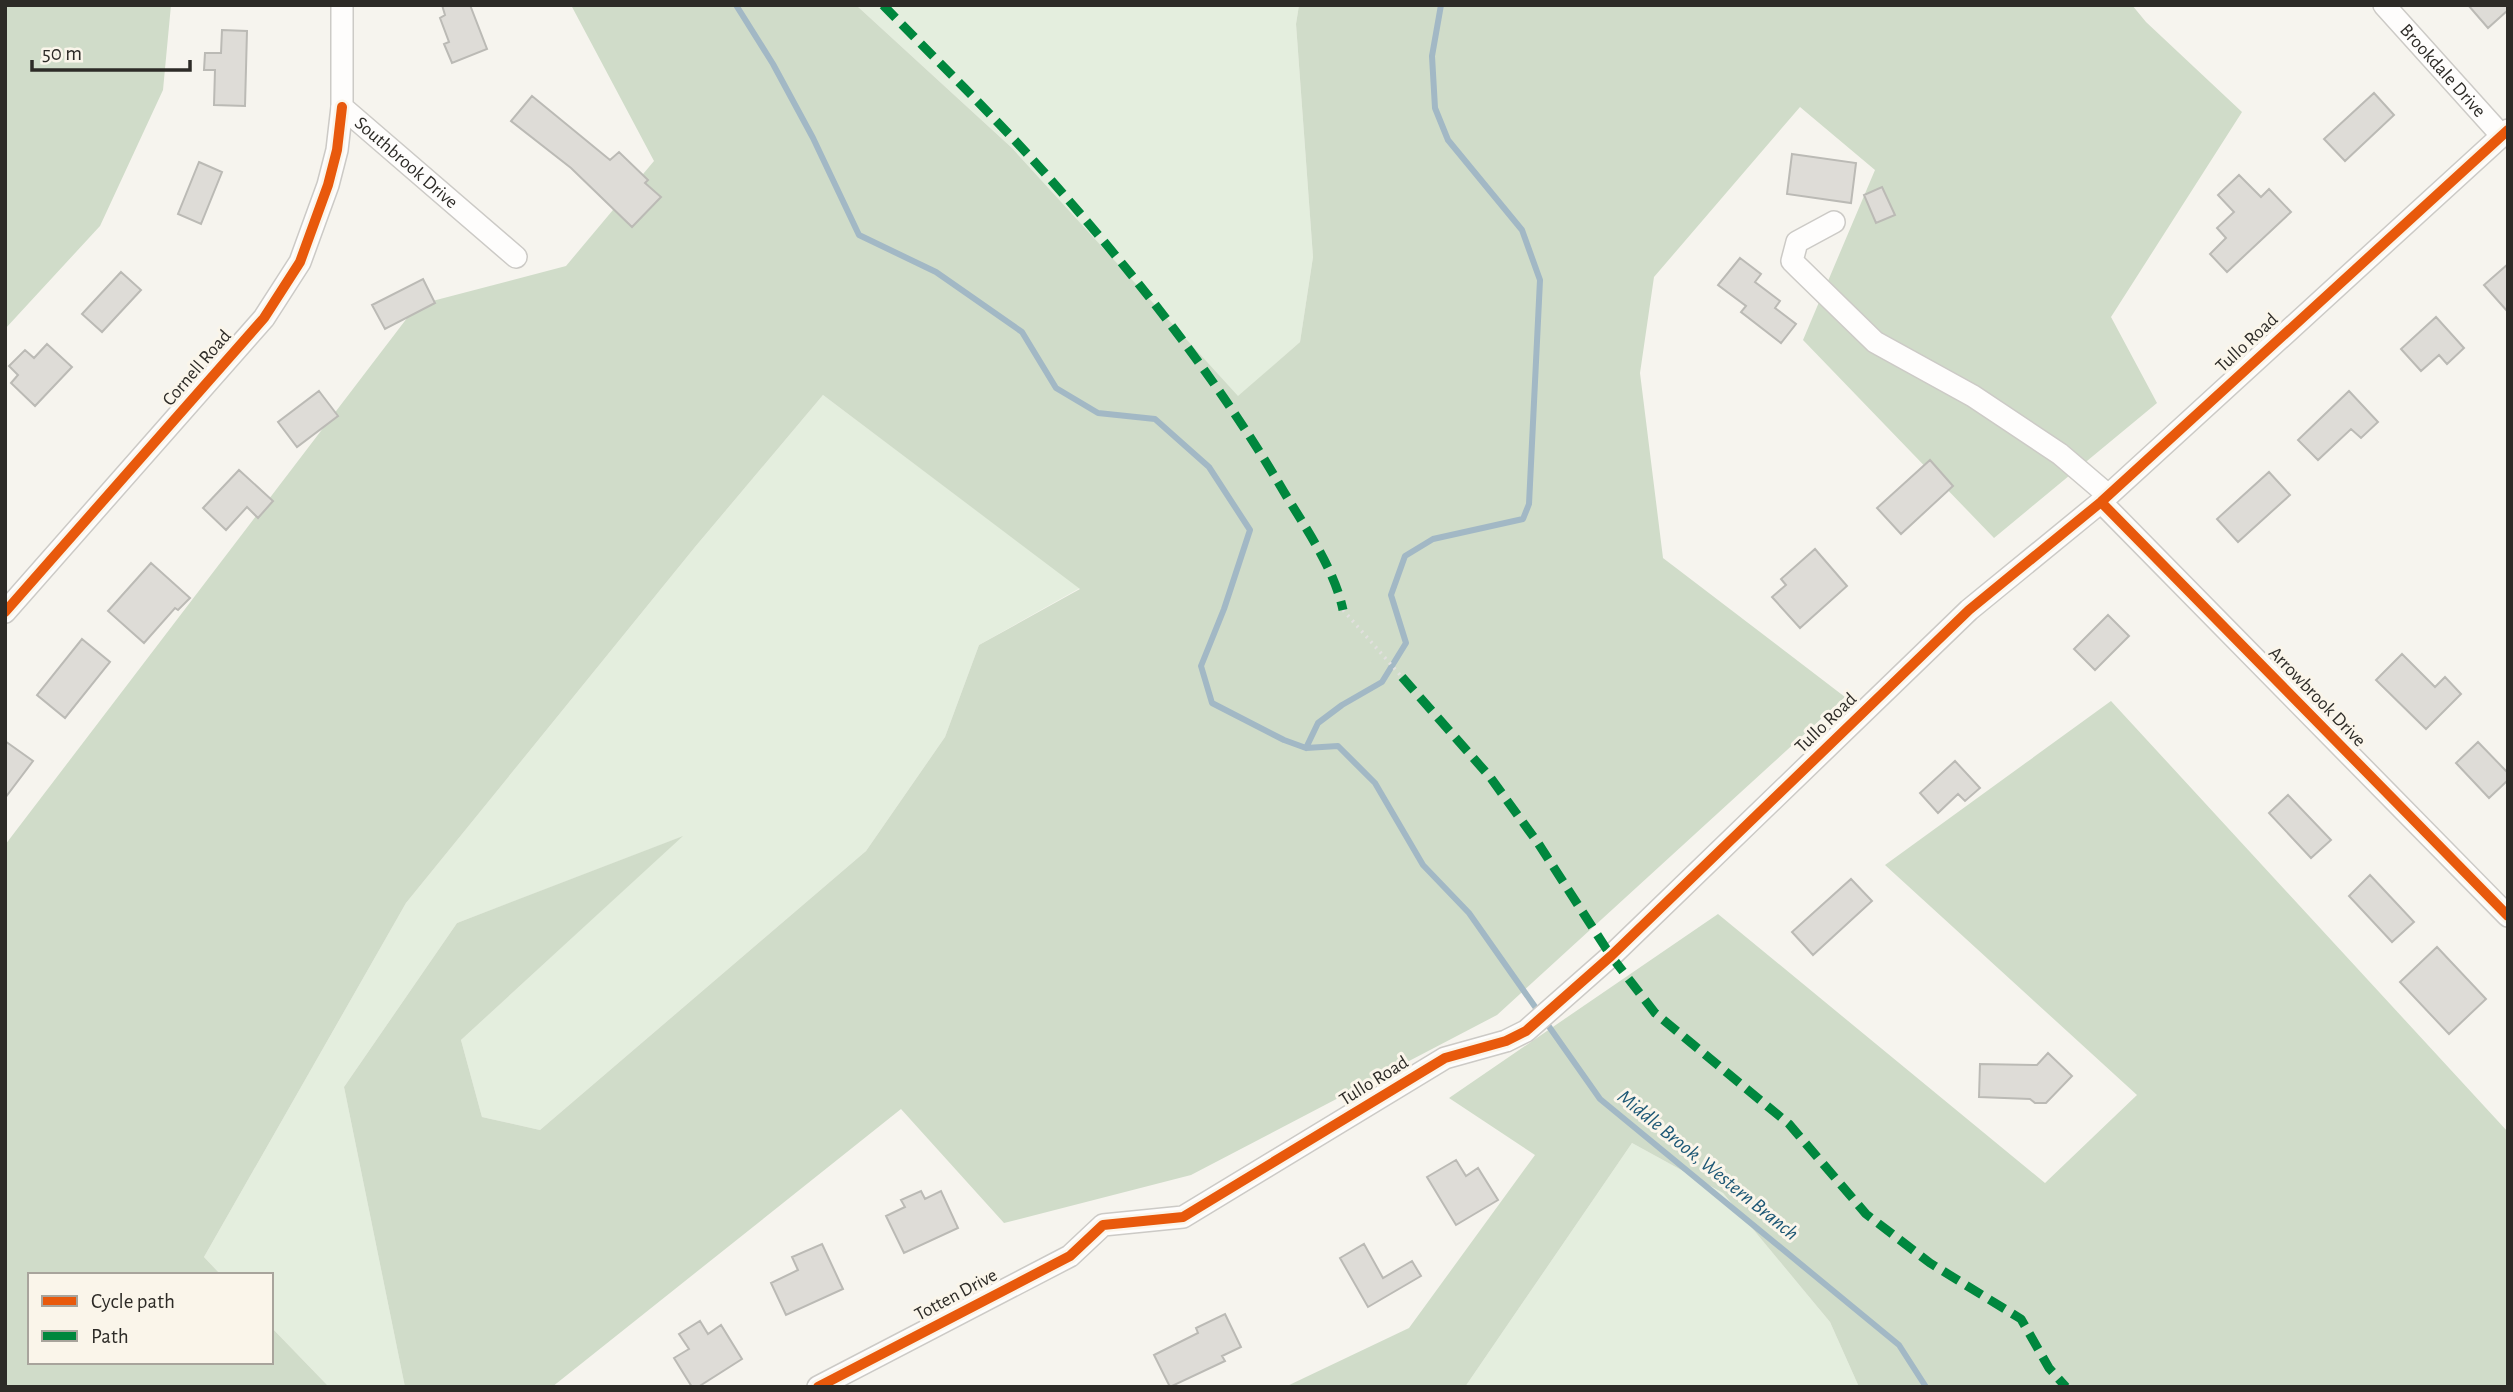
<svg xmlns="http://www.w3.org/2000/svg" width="2513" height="1392" viewBox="0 0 2513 1392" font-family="'Alegreya Sans',sans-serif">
  <rect width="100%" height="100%" fill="#f6f4ee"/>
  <path fill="#e4eede" d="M856 5H1299L1296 24 1313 257 1300 342 1238 397 1012 148Z
    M823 395 1080 588 979 645 945 737 866 851 540 1130 482 1117 461 1040 681 837 457 923 344 1087 405 1387H329L271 1327V1275H221L204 1257 406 903 695 547Z
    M1632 1143 1723 1193 1830 1322 1859 1387H1465Z"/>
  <path fill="#d0dcc9" d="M5 5H171L163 90 100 226 5 329Z
    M571 5H856L1012 148 1238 396 1300 342 1313 257 1296 24 1299 5H2132L2146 22 2242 112 2111 317 2157 403 1994 538 1803 340 1875 170 1800 107 1654 277 1640 373 1663 558 1845 697 1497 1015 1191 1175 1004 1223 901 1109 552 1387H405L344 1087 457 923 683 836 461 1040 482 1117 540 1130 866 851 945 737 979 645 1080 589 823 395 695 547 406 903 204 1257 221 1275H30V1362H271V1327L329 1387H5V845L417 305 566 266 654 161Z
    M2111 701 2508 1132V1387H1859L1830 1322 1723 1193 1632 1143 1465 1387H1285L1409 1328 1535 1155 1449 1098 1718 914 2045 1183 2137 1095 1885 865Z"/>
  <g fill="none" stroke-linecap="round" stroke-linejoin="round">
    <path stroke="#a2b8c5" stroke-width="6" d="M736 5 773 64 813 138 859 235 936 272 1022 332 1056 388 1098 413 1155 419 1209 467 1250 530 1224 609 1201 666 1212 703 1284 740 1306 748 1338 746 1375 783 1423 865 1469 913 1600 1099 1899 1345 1926 1387
      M1306 748 1318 723 1342 705 1382 682 1406 643 1391 595 1405 556 1433 539 1523 519 1529 504 1540 280 1522 230 1448 140 1435 108 1432 56 1441 5"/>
  </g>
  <path fill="#dedcd7" stroke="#bbbab5" stroke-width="2" d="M442 5H470L487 49 452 63 444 44 449 42 440 18 445 15Z
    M2468 5H2508V10L2488 28Z
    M222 30 247 31 245 106 214 105 215 70H204L205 53H221Z
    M2374 93 2394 115 2345 161 2324 139Z
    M532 96 610 160 619 152 648 180 645 183 661 197 632 227 571 168 511 121Z
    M1792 154 1856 163 1851 203 1787 194Z
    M199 162 222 172 201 224 178 214Z
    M2239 175 2261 197 2269 189 2291 212 2227 272 2210 254 2226 238 2217 228 2234 212 2218 195Z
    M1882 187 1895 215 1876 223 1864 195Z
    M1740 258 1761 274 1755 282 1780 301 1775 308 1796 324 1781 343 1741 312 1746 306 1718 285Z
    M2508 264V312L2484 285Z
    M121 272 141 290 102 332 82 314Z
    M423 279 435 303 385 329 372 305Z
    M2436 317 2464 348 2447 364 2439 355 2421 371 2401 349Z
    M47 344 72 367 35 406 11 383 18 375 9 366 25 350 34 358Z
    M319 391 338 416 297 447 278 422Z
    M2349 391 2378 422 2361 438 2351 429 2318 460 2298 440Z
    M1930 460 1953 486 1901 534 1877 508Z
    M239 470 273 501 258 518 247 507 226 530 203 508Z
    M2269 472 2290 495 2238 542 2217 519Z
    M1815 549 1847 586 1800 628 1772 597 1786 585 1781 579Z
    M151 563 190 598 178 610 175 608 144 643 108 611Z
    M2108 615 2129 636 2095 670 2074 649Z
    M82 639 110 662 65 718 37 695Z
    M2402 654 2435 687 2445 677 2461 694 2426 729 2376 680Z
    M5 741 33 761 5 798Z
    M2478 742 2508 773V780L2489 798 2456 763Z
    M1955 761 1980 788 1965 801 1958 794 1938 813 1920 793Z
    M2288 795 2331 840 2311 858 2269 813Z
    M2370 875 2414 922 2392 942 2349 896Z
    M1851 879 1872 901 1813 955 1792 932Z
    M2437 947 2486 999 2449 1034 2400 982Z
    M2048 1053 2072 1076 2046 1103H2035L2030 1099 1979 1097 1980 1064 2037 1065Z
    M1456 1160 1466 1176 1478 1168 1498 1200 1456 1225 1427 1177Z
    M921 1191 925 1199 941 1191 958 1228 904 1253 886 1216 905 1207 901 1200Z
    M822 1244 843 1289 786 1315 771 1283 798 1270 792 1257Z
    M1364 1244 1383 1278 1412 1261 1421 1276 1368 1307 1340 1258Z
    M1225 1314 1241 1347 1222 1356 1225 1361 1170 1387 1154 1355 1198 1333 1196 1328Z
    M700 1321 708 1334 721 1325 742 1359 698 1387H692L674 1358 689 1349 679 1334Z"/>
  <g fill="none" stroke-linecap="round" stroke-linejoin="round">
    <defs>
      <g id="minor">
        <path id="s1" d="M342 5V107L516 257"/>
        <path id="s2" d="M2384 5 2502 136"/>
        <path d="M1834 222 1797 242 1792 261 1798 267 1875 342 1973 396 2060 454 2108 495"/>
        <path d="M2101 502 2508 916"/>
        <path d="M5 612 264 318 300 262 328 185 337 150 342 107"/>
        <path d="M818 1387 1070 1256 1103 1225 1183 1217 1445 1058 1506 1041 1526 1031 1611 956 1969 610 2101 502 2508 130"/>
      </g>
    </defs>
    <use href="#minor" stroke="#cccac6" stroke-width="24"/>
    <path stroke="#e1e0de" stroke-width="3.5" stroke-dasharray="2 5" stroke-linecap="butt" d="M1343 610 1402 677"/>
    <use href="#minor" stroke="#fefdfc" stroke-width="21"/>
    <path stroke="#00873e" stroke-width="9" stroke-dasharray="18 9" stroke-linecap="butt" d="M883 5C936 60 991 113 1042 170 1131 270 1216 376 1284 492 1306 529 1334 568 1343 610
      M1402 677 1490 777 1538 843 1611 956 1655 1013 1789 1124 1866 1214 1930 1263 2021 1319 2049 1368 2066 1387"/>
    <defs>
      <path id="cycleway" d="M2101 502 2508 916
        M5 612 264 318 300 262 328 185 337 150 342 107
        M818 1387 1070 1256 1103 1225 1183 1217 1445 1058 1506 1041 1526 1031 1611 956 1969 610 2101 502 2508 130"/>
    </defs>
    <use href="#cycleway" stroke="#faf5ea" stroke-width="15"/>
    <use href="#cycleway" stroke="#e8590c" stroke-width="10"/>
  </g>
  <g text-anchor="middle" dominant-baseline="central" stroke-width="6" stroke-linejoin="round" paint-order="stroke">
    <g font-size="19" fill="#2d2b27" stroke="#faf5ea">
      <text stroke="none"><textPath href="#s2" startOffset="88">Brookdale Drive</textPath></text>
      <text stroke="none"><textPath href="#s1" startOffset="187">Southbrook Drive</textPath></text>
      <text transform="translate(2247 343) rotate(-43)">Tullo Road</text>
      <text transform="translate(197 368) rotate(-49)">Cornell Road</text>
      <text transform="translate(2317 697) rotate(46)">Arrowbrook Drive</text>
      <text transform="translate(1826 723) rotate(-44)">Tullo Road</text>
      <text transform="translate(1374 1081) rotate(-32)">Tullo Road</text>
      <text transform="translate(956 1295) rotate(-28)">Totten Drive</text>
    </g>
    <g font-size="21" font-style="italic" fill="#1c5775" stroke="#faf5ea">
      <text transform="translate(1708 1165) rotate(39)">Middle Brook, Western Branch</text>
    </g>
  </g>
  <rect width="2513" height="1392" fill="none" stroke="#2d2b27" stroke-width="14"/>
  <rect x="28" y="1273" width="245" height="91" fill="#faf5ea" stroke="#a8a49c" stroke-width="2"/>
  <rect x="42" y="1296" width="35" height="10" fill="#e8590c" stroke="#a8a49c" stroke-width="2"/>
  <text x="91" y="1308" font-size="21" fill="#2d2b27">Cycle path</text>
  <rect x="42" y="1331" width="35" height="10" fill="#00873e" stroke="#a8a49c" stroke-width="2"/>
  <text x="91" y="1343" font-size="21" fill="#2d2b27">Path</text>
  <path d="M32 60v10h158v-10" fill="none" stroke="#2d2b27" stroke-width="3.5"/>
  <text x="42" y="60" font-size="21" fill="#2d2b27" stroke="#faf5ea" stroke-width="5" paint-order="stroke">50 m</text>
</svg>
